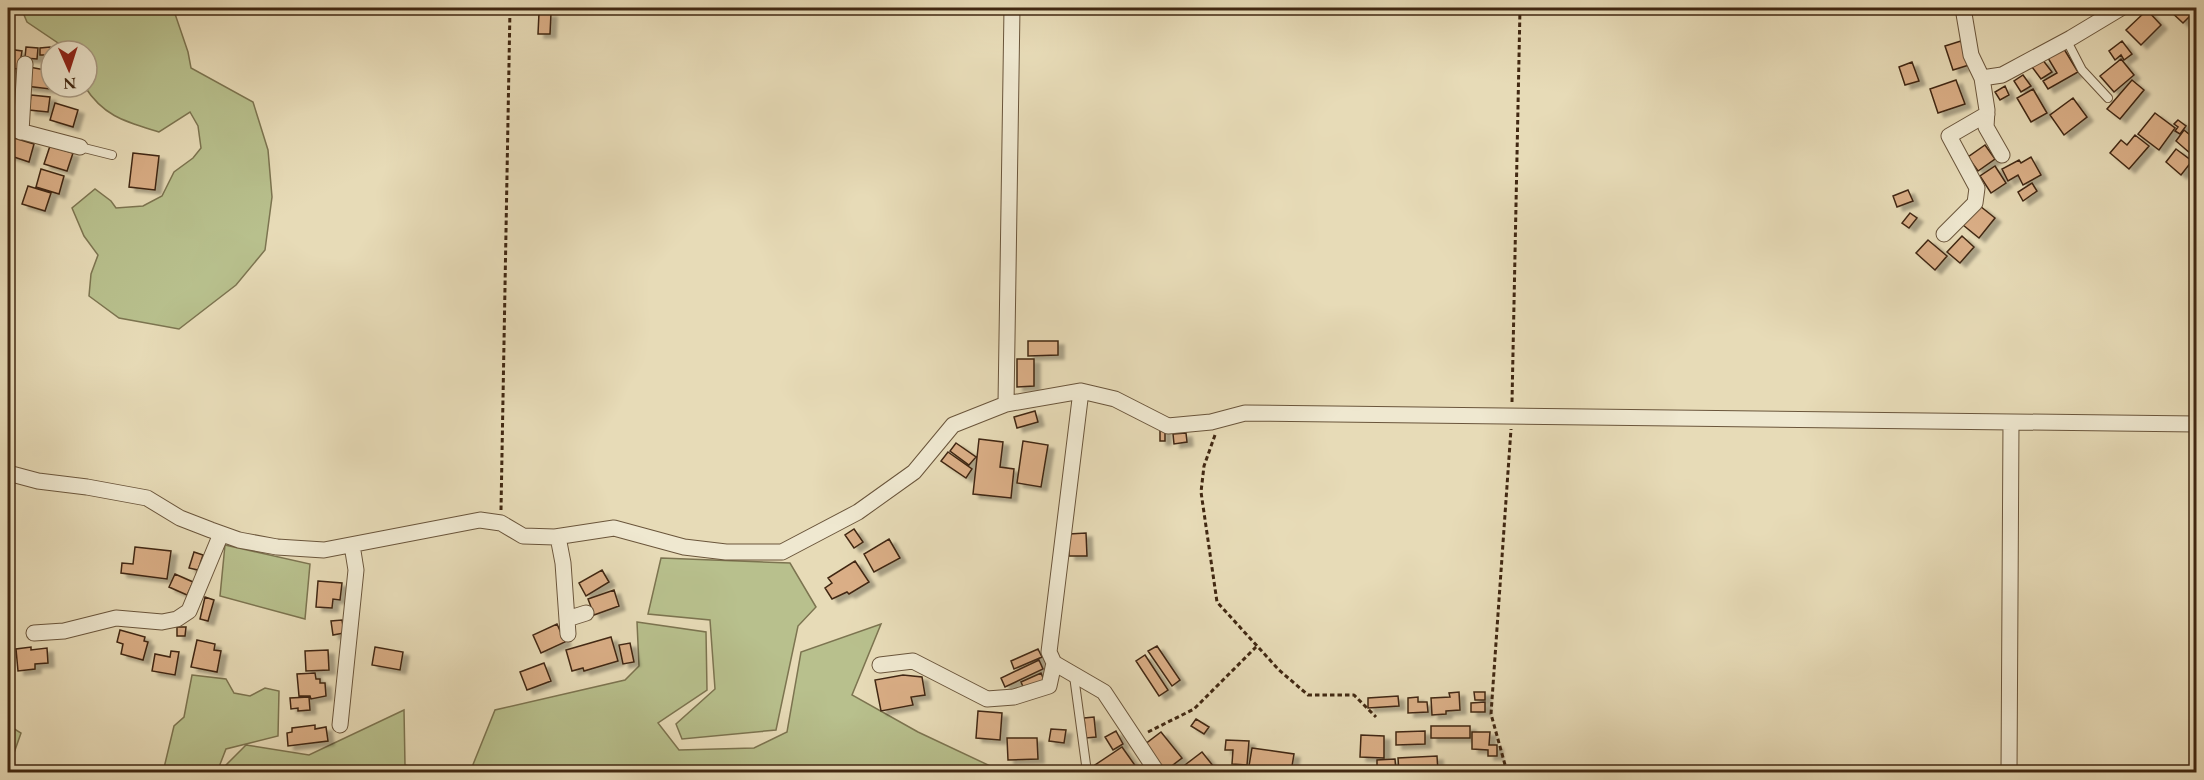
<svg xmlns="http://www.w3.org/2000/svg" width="2204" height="780" viewBox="0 0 2204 780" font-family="'EB Garamond',serif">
  <defs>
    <filter id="shadow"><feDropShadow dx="6" dy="4" stdDeviation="1.5" flood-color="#0004"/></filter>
  </defs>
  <rect width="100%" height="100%" fill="#e7dbb7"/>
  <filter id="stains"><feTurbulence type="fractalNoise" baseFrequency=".00333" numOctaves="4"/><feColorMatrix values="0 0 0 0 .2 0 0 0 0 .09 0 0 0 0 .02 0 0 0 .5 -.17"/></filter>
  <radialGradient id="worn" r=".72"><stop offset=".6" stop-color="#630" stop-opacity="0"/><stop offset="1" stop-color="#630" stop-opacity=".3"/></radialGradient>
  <path fill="#b8c08d" stroke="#7c7450" stroke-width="1.5" d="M21 8H173L188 52 191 68 253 102 268 150 272 197 265 250 236 285 179 329 119 318 89 296 91 274 98 255 84 236 72 208 95 189 111 201 116 208 143 206 162 196 174 172 193 158 201 148 198 126 190 112 159 132C127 122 104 117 85 87H87V51H70L27 22Z
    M225 545 310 564 305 619 220 596Z
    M661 558 790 563 816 607 798 626 776 730 682 739 676 724 715 689 710 620 648 614Z
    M637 622 706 632 707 690 658 723 679 750 754 748 787 732 801 652 881 624 852 695 918 732 1003 772H470L495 710 625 680 639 666Z
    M192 675 226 679 234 693 250 696 265 688 279 691 278 736 226 749 217 772H163L174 726 184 717Z
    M404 710 405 765 431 772H225V766L246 745 309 755Z
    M8 725 21 733 8 770Z"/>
  <path fill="#daae86" stroke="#412812" stroke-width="1.5" filter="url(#shadow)" d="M2167 8H2196V10L2183 23Z
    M2147 10 2161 25 2141 45 2126 30Z
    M539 13H551L550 34H538Z
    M1961 41 1969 65 1953 70 1945 46Z
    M2122 41 2132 54 2124 60 2121 55 2115 60 2109 51Z
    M26 47 38 48 37 59 25 58Z
    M50 47 51 55H40V48Z
    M8 49 22 51 19 69 8 68Z
    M2064 49 2078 72 2048 89 2043 81 2057 73 2048 58Z
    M2042 59 2052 72 2041 79 2032 67Z
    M2121 59 2134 75 2114 92 2100 76Z
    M1912 62 1919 81 1905 85 1899 67Z
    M29 67 51 71 50 89 26 86Z
    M2023 75 2031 86 2021 92 2014 81Z
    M1956 80 1965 104 1938 113 1930 89Z
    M2132 80 2144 90 2120 119 2107 109Z
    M2005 86 2009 95 2000 100 1995 92Z
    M8 89 15 90 13 119 8 118Z
    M2033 89 2047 113 2031 122 2017 98Z
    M31 95 50 97 48 112 29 110Z
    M2073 98 2087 117 2064 135 2050 115Z
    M55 103 78 110 73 127 50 120Z
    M2155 113 2175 128 2159 150 2138 134Z
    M2178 120 2186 126 2180 134 2175 131 2178 127 2174 124Z
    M2184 130 2196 140V147L2191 154 2176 141Z
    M2135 135 2149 146 2129 169 2110 153 2121 140 2127 145Z
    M11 137 34 144 29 162 8 155Z
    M1985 145 1995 159 1978 171 1968 157Z
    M50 146 73 153 67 171 44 164Z
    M2176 149 2192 161 2181 175 2166 162Z
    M133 153 159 156 155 190 129 187Z
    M2031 157 2041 175 2023 185 2018 175 2008 181 2002 169 2019 160 2021 163Z
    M1995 166 2006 183 1991 193 1980 176Z
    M41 169 64 176 59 194 36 187Z
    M2032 183 2037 191 2023 201 2018 192Z
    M28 186 51 193 45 211 22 204Z
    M1908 190 1913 201 1897 207 1893 196Z
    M1980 206 1995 218 1979 238 1963 225Z
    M1910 213 1917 218 1909 228 1902 223Z
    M1962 236 1974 247 1960 263 1947 252Z
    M1928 240 1947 256 1935 270 1916 253Z
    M1028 341H1058V355L1028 356Z
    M1017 359H1034V386L1017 387Z
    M1035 411 1038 422 1017 428 1014 417Z
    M1160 429H1165V441H1160Z
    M1186 433 1187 442 1174 444 1173 434Z
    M979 439 1003 442 1000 467 1014 469 1011 498 973 494Z
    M1023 441 1048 445 1041 487 1017 483Z
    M956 443 976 457 969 465 950 451Z
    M948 452 972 469 966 478 941 461Z
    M854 529 863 542 854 548 845 535Z
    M1086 533 1087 556H1069V534Z
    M889 539 900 558 874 572 864 554Z
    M135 547 171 551 167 579 121 573 122 563 133 564Z
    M194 552 203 555 198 570 189 568Z
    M855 561 869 582 849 594 847 592 832 599 825 588 832 583 828 578Z
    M602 570 609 582 586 596 579 583Z
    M175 574 193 582 187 595 169 587Z
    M318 581 342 583 340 600 333 599 332 608 316 607Z
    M614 590 619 606 594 615 588 599Z
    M205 597 214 600 208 621 200 619Z
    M342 620 344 633 333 635 331 621Z
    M557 624 565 642 541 653 533 635Z
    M177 627H186L185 636H177Z
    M120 630 145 637 144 641 148 642 143 660 121 654 123 644 117 642Z
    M611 637 618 661 584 671 583 668 572 671 566 650Z
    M197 640 215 644 214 650 221 651 217 672 191 667Z
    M630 643 634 662 623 664 619 645Z
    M1157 646 1180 680 1172 686 1148 651Z
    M31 647V650L47 648 48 663 35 664V669L18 671 16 649Z
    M375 647 403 652 400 670 372 665Z
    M1038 649 1042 657 1014 669 1011 661Z
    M328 650 329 670 306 671 305 651Z
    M171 651 179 652 175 675 152 671 155 654 170 657Z
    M1145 655 1168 690 1159 696 1136 661Z
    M1039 660 1043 669 1005 687 1001 678Z
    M544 663 551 681 527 690 520 672Z
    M315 673 316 679H320V683H325L326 696 311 699 310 696H299L297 674Z
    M1041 673 1044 680 1024 689 1021 682Z
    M903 675 922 677 925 695 911 697 913 705 881 711 875 680Z
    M1459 692 1460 710 1446 711V714L1432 715 1431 698 1450 697 1449 693Z
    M1474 692H1485V700H1475Z
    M1398 696 1399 706 1368 708V698Z
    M309 697 310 710 298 711V708L291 709 290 698Z
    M1418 697V702H1427L1428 712 1408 713V698Z
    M1485 702V712H1471V703Z
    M978 711 1002 713 1000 740 976 738Z
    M1094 717 1096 737 1086 738 1084 718Z
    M1196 719 1209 727 1204 734 1191 726Z
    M315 725V729L326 727 328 741 288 746 287 733 292 732V728Z
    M1431 726H1470V738H1431Z
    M1051 729 1066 730 1064 743 1049 741Z
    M1116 731 1123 744 1113 750 1105 737Z
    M1425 731V744L1396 745V732Z
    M1161 732 1182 758 1165 771 1144 745Z
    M1472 732H1490L1489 745H1497V756H1488V750L1472 749Z
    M1361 735 1384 736V758L1360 757Z
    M1007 738H1037L1038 759 1008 760Z
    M1226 740 1249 741 1247 765 1232 764 1233 750H1225Z
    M1122 747 1139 771 1100 772 1095 765Z
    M1252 748 1294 754 1291 772H1248Z
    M1202 752 1218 772H1178L1177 771Z
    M1437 756 1438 772H1399L1398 758Z
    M1395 759 1396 772H1386V768H1377V760Z
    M1367 766H1376V770H1385V772H1367Z
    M1051 768 1066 772H1049Z"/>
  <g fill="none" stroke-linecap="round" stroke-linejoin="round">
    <defs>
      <path id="lane" d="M2067 41 2082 70 2108 98
        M80 147 112 155
        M1074 676 1087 772"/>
      <path id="street" d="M1963 8 1971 55 1982 78 1987 110 1986 127 2002 155
        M1982 78 2002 75 2071 38 2121 8
        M8 128 80 147
        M21 132 25 64
        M1944 234 1975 203 1977 188 1949 136 1987 114
        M1081 391 1049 652 1054 663 1104 692 1157 772
        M1006 404 1012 8
        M8 473 38 481 87 487 147 498 180 518 211 530 239 540 277 547 324 550 480 520 501 523 523 536 555 537 614 528 684 547 726 552H782L858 512 914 472 953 425 1006 404 1081 391 1115 399 1168 426 1211 422 1245 413 2196 424
        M558 537 563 563 568 634
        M567 619 586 613
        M34 633 64 631 116 618 162 622 177 619 189 611 221 534
        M880 665 913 661 987 699 1014 697 1049 686 1054 663
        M340 725 356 570 352 545
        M2009 772 2011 422"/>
    </defs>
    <use href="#lane" stroke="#6a553b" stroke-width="10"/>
    <use href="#street" stroke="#6a553b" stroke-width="17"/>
    <path stroke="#412812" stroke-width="3" stroke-dasharray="4.5 3" stroke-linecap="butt" d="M1512 402 1520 8
      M1215 435 1204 466 1201 492 1217 602 1279 670 1308 695H1354L1376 717
      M501 510 510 8
      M1148 732 1194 709 1256 647
      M1507 772 1491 714 1511 429"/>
    <use href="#lane" stroke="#efe8d0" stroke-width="8"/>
    <use href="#street" stroke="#efe8d0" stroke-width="15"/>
  </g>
  <rect width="2204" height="780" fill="none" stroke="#e7dbb7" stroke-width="30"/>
  <rect x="9" y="9" width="2186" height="762" fill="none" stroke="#412812" stroke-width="3"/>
  <rect x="15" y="15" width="2174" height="750" fill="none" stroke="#412812" stroke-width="1.5"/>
  <g transform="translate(69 69) rotate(177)"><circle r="28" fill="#efe8d0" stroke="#a99b84" stroke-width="1.5"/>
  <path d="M0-4.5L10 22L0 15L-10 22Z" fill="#8f2418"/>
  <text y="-9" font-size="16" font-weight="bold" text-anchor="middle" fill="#412812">N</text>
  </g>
  <rect width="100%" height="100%" filter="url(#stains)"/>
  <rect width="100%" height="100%" fill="url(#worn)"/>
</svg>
